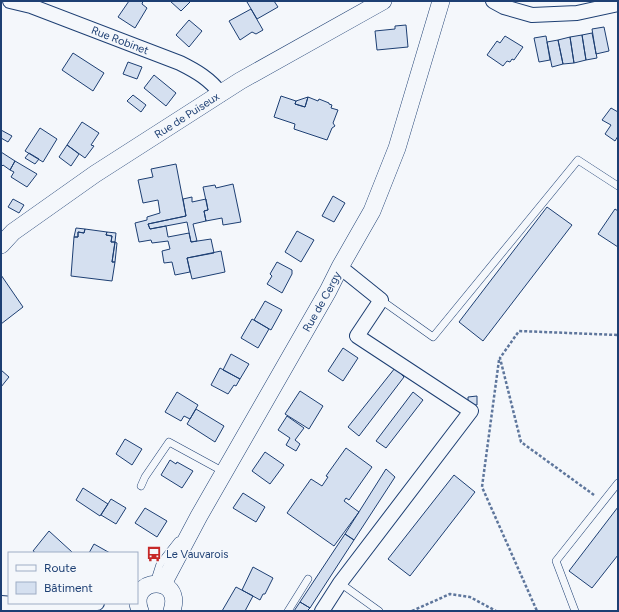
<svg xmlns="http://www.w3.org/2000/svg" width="619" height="612" viewBox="0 0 619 612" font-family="Figtree,sans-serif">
  <rect width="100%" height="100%" fill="#f4f7fb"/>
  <path fill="#d5e0f0" stroke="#1d3f73" d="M129 1H143L142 4 147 8 135 28 118 17Z
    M170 1H191L181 11Z
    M249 1H274L278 7 257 19 247 2Z
    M251 9 263 30 256 34 252 32 240 40 229 21Z
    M189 20 202 31 189 47 176 35Z
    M406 25 408 47 377 50 375 31 395 29V26Z
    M604 27 609 51 596 54 592 29Z
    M592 33 597 58 586 60 582 35Z
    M582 35 586 60 574 63 570 37Z
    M505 36 523 47 514 60 512 59 510 62 507 61 503 66 487 55 497 41 500 43Z
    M546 36 550 60 539 62 534 38Z
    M570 37 574 63 563 64 558 40Z
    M558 40 563 64 552 67 547 42Z
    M73 53 104 73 93 91 62 70Z
    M128 62 142 67 137 79 123 74Z
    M154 75 176 93 166 106 144 88Z
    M133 95 146 105 141 112 127 101Z
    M281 96 296 101 295 104 305 107 308 97 318 101 319 99 329 103V104L332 105 331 108 338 110 333 123 335 126 332 128 327 140 294 129 295 124 274 117Z
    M308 97 305 107 295 104 296 101Z
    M611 108 618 112V136L615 141 605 134 611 125 602 120Z
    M82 122 99 133 91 145 94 146 85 158 67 145Z
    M40 128 57 139 43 162 25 151Z
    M1 130 12 136 8 142 1 138Z
    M67 145 79 154 71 166 59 157Z
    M1 152 15 161 10 170 3 165 1 167Z
    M29 153 39 159 35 164 25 158Z
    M15 161 37 174 27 187 11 177 14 172 10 170Z
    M176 164 186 216 148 224 150 229 166 226 168 237 189 233 191 242 211 239 214 253 187 258 190 272 175 275 172 262 164 263 162 251 170 249 168 241 152 243 151 240 139 242 135 223 147 220V217L160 213 158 200 143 203 138 180 153 177 151 169Z
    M233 184 241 222 223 225 222 218 206 221 204 211 208 210 203 187 215 185 216 188Z
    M333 196 345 203 334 222 322 216Z
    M192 197V202L206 199 208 210 204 211 206 221 193 224 197 241 191 242 187 222 150 229 148 224 186 216 183 199Z
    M13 199 24 205 19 213 8 207Z
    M547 207 572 225 483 341 459 322Z
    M615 209 618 211V247L598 234Z
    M76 228 85 229 84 233 78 232V237H74Z
    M85 229 107 232 106 235 112 236 111 242H115L112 262H115L112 281 71 276 74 237H78V232L84 233Z
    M297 231 314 240 301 262 285 252Z
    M107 232 116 233 115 242H111L112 236 106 235Z
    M115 242 117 243 115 262H112Z
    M221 251 225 272 192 279 187 258Z
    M277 262 292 270V274L282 293 267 284 272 276 270 274Z
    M1 275 23 307 1 324Z
    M265 301 282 310 271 330 254 320Z
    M252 319 269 329 258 348 241 338Z
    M343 348 358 358 343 381 328 371Z
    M231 354 249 364 240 379 223 370Z
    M220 368 240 379 236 386 234 385 228 394 211 385Z
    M395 368 404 377 359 436 348 427Z
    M1 370 9 377 1 387Z
    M300 391 323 406 309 429 285 414Z
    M177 392 198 405 190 419 184 416 181 421 165 412Z
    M413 392 423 400 386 448 376 441Z
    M477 396V405H468V397Z
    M196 409 224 426 215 442 187 424Z
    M287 416 304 428 295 440 300 444 296 451 286 445 290 438 278 430Z
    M125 439 142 449 132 465 116 454Z
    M346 448 372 467 349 500 346 498 344 501 359 512 334 546 287 513 311 479 322 486 328 477 326 476Z
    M265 452 284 465 270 484 252 471Z
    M170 460 176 464 177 462 193 471 182 488 161 475Z
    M386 469 395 477 354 540 345 534Z
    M454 475 475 492 410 576 388 559Z
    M83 488 108 504 100 516 76 500Z
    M243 493 265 507 256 522 233 508Z
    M111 499 126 508 116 524 101 515Z
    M618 507V555L592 588 569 571Z
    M145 508 167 521 157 537 135 523Z
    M49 531 72 552 71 553H36L33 551Z
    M345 534 354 540 310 608 300 602Z
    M94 544 110 553H89Z
    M253 567 273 578 265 594H263L260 600 242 590Z
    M236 587 253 596 245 611H222Z
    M300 602 310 608 307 611H294Z"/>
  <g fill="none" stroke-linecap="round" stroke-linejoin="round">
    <defs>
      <path id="service" d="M381 300 433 337 578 160 618 186
        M141 486 145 477 169 442 224 472
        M154 583 160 564 178 541
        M340 583 379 611
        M288 611 308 579
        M575 611 556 561 618 483"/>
      <g id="minor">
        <path id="s1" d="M10 1 31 6 180 63C196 71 210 79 221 94"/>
        <path d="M493 1 504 7 532 15 577 13 618 4"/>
        <path d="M1 603 39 606 97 603"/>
        <path d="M322 611 340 583 471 411 357 336 381 300 340 267"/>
      </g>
      <g id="tertiary">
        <path id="s2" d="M1 245 13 232 95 174 240 81 383 1"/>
        <path id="s3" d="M163 584 199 516 328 291 340 267 372 211 397 148 441 1"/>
        <path d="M140 611C127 577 184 573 172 611"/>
      </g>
    </defs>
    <use href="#service" stroke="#1d3f73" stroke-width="8"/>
    <use href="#minor" stroke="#1d3f73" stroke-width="16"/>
    <use href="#tertiary" stroke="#1d3f73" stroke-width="18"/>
    <path stroke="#5e769c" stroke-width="2.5" stroke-dasharray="3 2" stroke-linecap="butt" d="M499 360 482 487 537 611
      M594 495 521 442 500 358 519 331 618 335
      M412 611 450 594 470 597 496 611"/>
    <use href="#service" stroke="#f4f7fb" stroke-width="7"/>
    <use href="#minor" stroke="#f4f7fb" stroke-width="14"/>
    <use href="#tertiary" stroke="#f4f7fb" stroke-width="17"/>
  </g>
  <defs>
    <symbol id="bus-bare" viewBox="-9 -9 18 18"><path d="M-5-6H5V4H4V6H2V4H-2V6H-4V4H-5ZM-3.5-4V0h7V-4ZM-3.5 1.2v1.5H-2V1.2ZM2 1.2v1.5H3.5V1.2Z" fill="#c62828" stroke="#f4f7fb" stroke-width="2.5" paint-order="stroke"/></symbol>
  </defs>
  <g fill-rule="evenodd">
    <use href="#bus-bare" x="143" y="543" width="22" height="22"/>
  </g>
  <g text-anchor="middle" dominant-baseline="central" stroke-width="3" stroke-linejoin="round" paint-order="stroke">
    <g font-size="11" fill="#1d3f73" stroke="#f4f7fb">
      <text stroke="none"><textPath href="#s1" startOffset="117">Rue Robinet</textPath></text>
      <text stroke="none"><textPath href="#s2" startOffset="227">Rue de Puiseux</textPath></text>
      <text stroke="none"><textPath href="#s3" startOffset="324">Rue de Cergy</textPath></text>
    </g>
    <g font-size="11" fill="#1d3f73" stroke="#f4f7fb" text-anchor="start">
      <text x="166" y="554">Le Vauvarois</text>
    </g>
  </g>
  <rect width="619" height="612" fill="none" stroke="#1d3f73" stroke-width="4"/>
  <rect x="8" y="552" width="130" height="52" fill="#f4f7fb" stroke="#9eadc5"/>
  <rect x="16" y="565" width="20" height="6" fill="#f4f7fb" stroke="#9eadc5"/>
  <text x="44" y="572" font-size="12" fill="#1d3f73">Route</text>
  <rect x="16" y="582" width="20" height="12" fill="#d5e0f0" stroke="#9eadc5"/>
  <text x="44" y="592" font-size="12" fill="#1d3f73">Bâtiment</text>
</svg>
